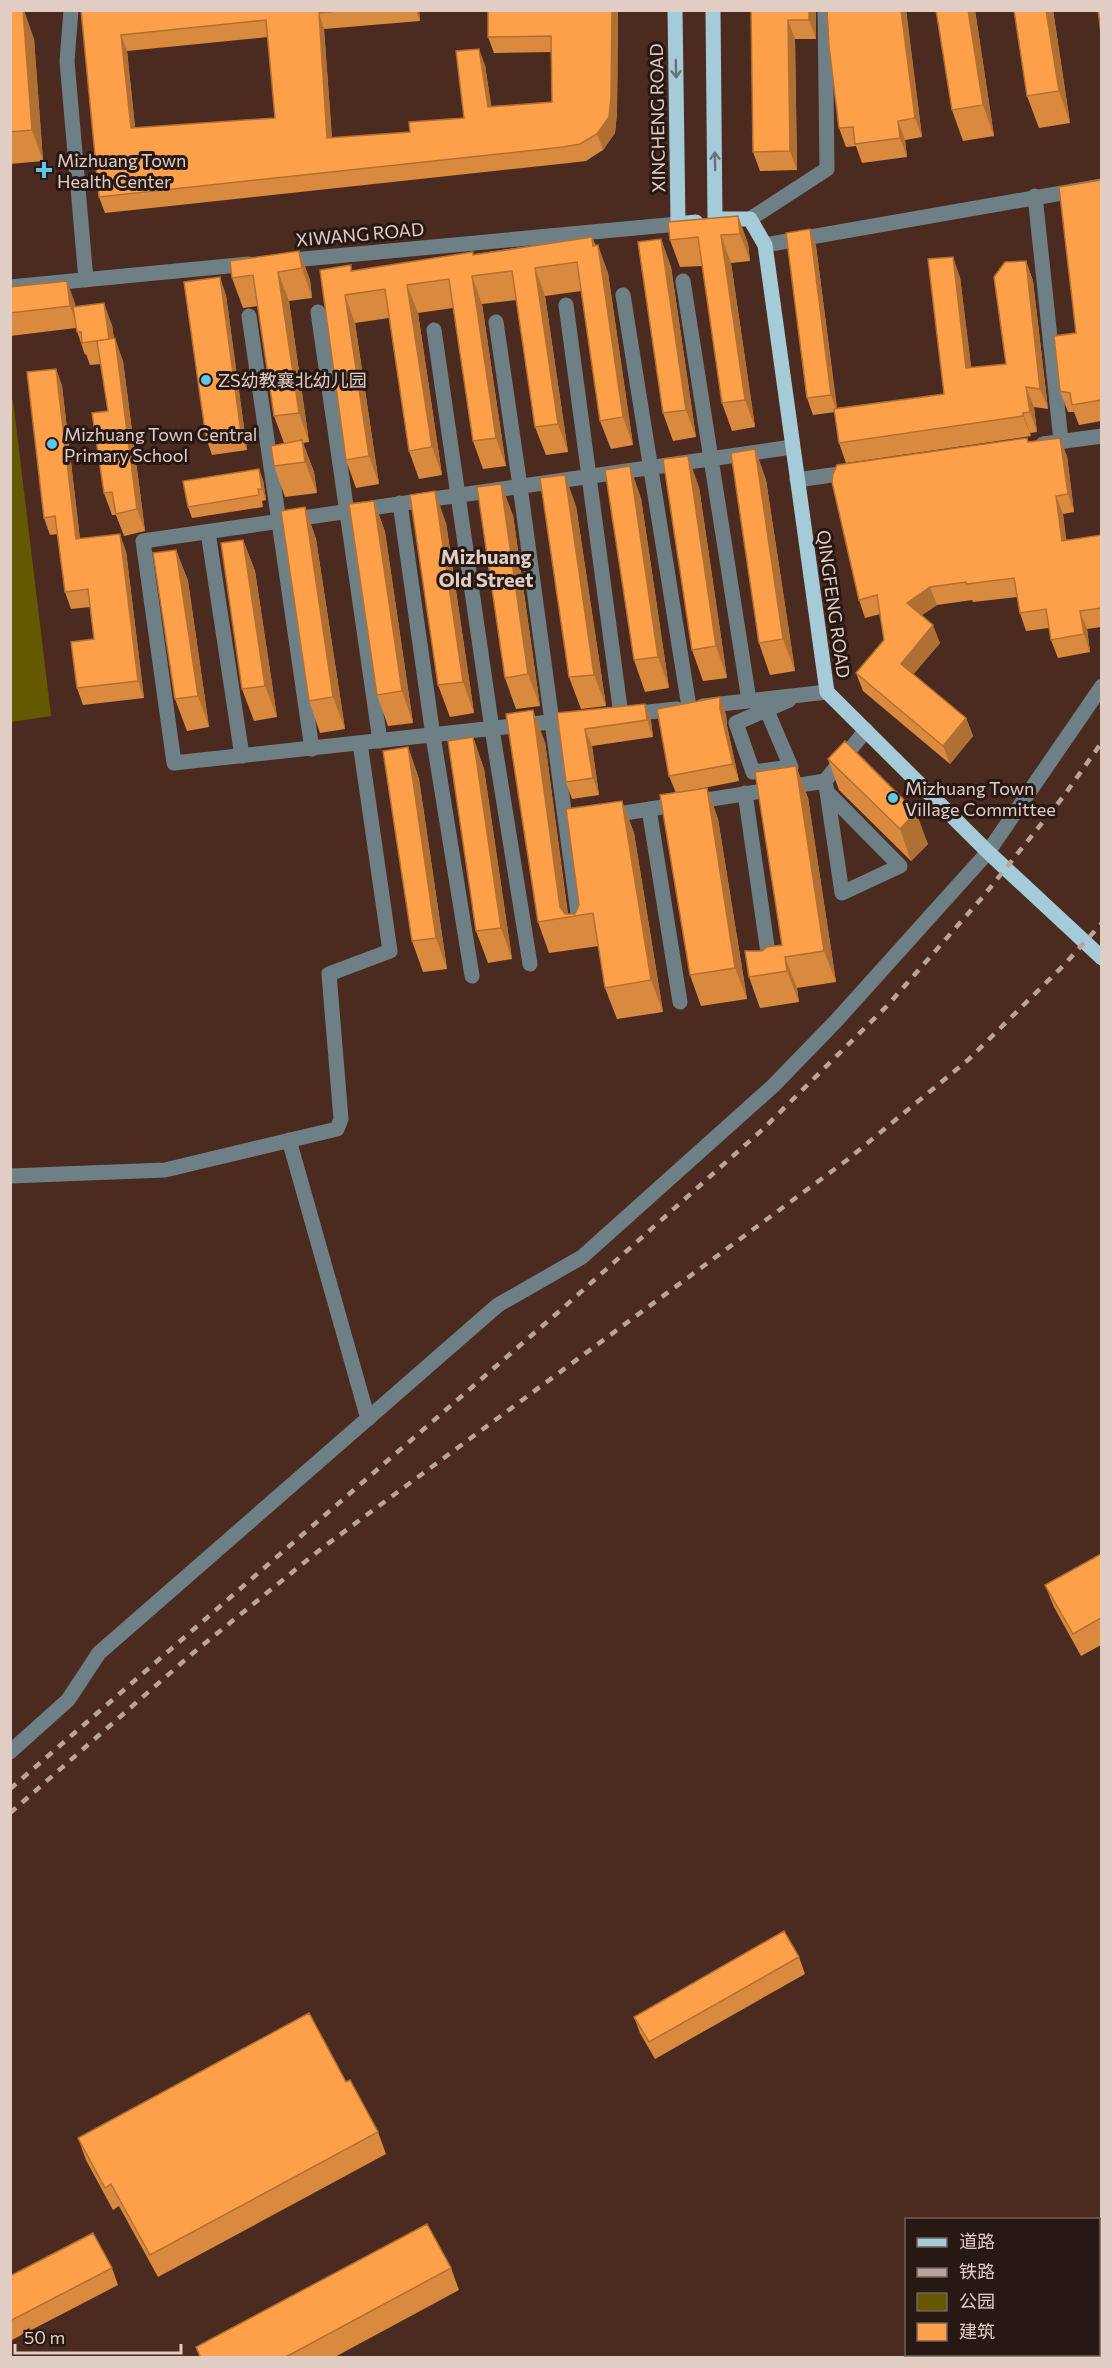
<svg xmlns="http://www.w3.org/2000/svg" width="1112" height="2368" viewBox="0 0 1112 2368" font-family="Commissioner,'Noto Sans SC',sans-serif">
  <rect width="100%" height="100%" fill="#4b2b1f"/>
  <path fill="#655900" d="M11 400H13L51 716 11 722Z"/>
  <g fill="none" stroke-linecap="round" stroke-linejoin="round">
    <path stroke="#6e8086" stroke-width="15" d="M71 10 67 61 86 280
      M1035 196 1061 441
      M750 219 827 169 825 10
      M765 245 1102 186
      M282 261 678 224
      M683 281 749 700
      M10 287 249 264
      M623 295 689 707
      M566 305 621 715
      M318 312 380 741
      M249 316 312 749
      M496 322 520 486 580 928
      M434 330 492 729 530 964
      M1043 444 1102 436
      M797 480 853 472
      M400 503 433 736 472 976
      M208 532 242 756
      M703 706 827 692
      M767 711 791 767 753 772 736 723 789 700
      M629 714 677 709
      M578 719 174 763 143 541 792 447
      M827 792 900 866 842 893 827 792 825 781 866 730
      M745 793 770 967
      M649 809 680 1002
      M606 816 825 781
      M289 1140 368 1419
      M10 1176 165 1170 337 1129 341 1119 329 974 390 951 360 743
      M10 1752 68 1700 99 1653 498 1305 582 1257 773 1086 836 1021 988 852 1102 686
      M1096 2358 1102 2351"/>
    <path stroke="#a5cbd8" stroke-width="15" d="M675 10 678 224 696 222
      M713 10 715 219
      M719 219H750L765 245 827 692 988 852 1102 958"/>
    <path stroke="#baa39a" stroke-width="4.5" stroke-dasharray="8 8" stroke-linecap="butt" d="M10 1789 563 1308 763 1129 887 1006 981 899 1063 797 1102 742
      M10 1813 193 1653 322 1548 847 1160 968 1060 1064 965 1102 923"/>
  </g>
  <path fill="#da8a3f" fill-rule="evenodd" d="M10 10 34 39 43 161 10 164Z
    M81 10H419L420 21 324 29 332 138 410 132 464 118 485 65 491 106 552 102V52L494 53 488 37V10H618L617 113 615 133 603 150 586 161 569 163 105 213 99 197ZM268 37 275 118 135 128 127 51Z
    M751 10H816V39H795L797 170 760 171 753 152Z
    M827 10H906L922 137 905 140 907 157 862 163 856 146 846 147 839 128Z
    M936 10H975L994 136 963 141 952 110Z
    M1053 10 1070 123 1039 128 1027 96Z
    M1101 180V421L1079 425 1074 412H1068L1060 391 1076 333Z
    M738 216 748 244 750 261 731 263 755 427 732 431 722 403 702 266 680 267 670 240Z
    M810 229 816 246 837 408 944 394 960 277 971 368 1006 364 1026 261 1033 281 1048 409 1034 407 1037 432 1030 433 1031 436 846 463 839 443 835 412 813 415 807 398Z
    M592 237 608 273 633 445 611 449 600 421 581 291 545 296 568 452 546 455 535 427 516 300 482 304 506 466 483 469 473 441 453 308 418 313 442 475 419 479 409 451 389 318 355 323 379 484 356 488 346 460 320 270 352 271 474 254Z
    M661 239 671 267 696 437 673 441 663 413Z
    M299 251 310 280 312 298 289 301 309 442 303 443 314 472 317 493 285 497 274 466 284 443 274 416 258 306 243 308 232 278Z
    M10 287 75 303V307L112 325 114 339 123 361 145 531 124 536 116 515H112L104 493 108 411 101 364 90 365 86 354 85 355 76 328 10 336Z
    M226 295 247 450 212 455 206 438Z
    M56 369 62 386 80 539 126 551 144 698 83 705 77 688 94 639 90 607 71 609 65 592 58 534 50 535 44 518Z
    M1028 442 1067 456 1074 512 1063 514 1066 541 1101 535V627L1087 629 1090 652 1058 658 1051 640 1049 628 1026 631 1020 613 1017 597 973 602 972 600 937 605 922 615 940 643 913 674 966 718 973 736 950 764 863 691 856 673 884 640 880 614 865 618 859 600Z
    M755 449 766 480 795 671 770 675 759 643Z
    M263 480 266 500 262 501 263 507 192 518 188 507Z
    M699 487 727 678 703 681 692 650Z
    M641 498 669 688 645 692 634 660Z
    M374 501 385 532 413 723 388 726 377 695Z
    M576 506 606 706 581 709 569 677Z
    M305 507 316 539 345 729 320 733 309 701Z
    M513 515 540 706 516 709 505 678Z
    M446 523 474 713 450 717 438 685Z
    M243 540 255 571 277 717 254 721 242 689Z
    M176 550 188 581 209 727 187 731 175 699Z
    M645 704 651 721 653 737 592 746 599 795 572 799 566 782 557 713Z
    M726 714 727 726 739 781 683 792 707 788 718 819 747 999 701 1006 690 975 676 793 669 776Z
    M473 737 484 769 512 959 488 963 476 931Z
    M545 742 568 914H575L579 905 622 801 634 833 663 1012 617 1019 605 988 599 946 549 953 538 922Z
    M408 747 419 779 447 969 423 972 412 941Z
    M828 759 928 844 911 861 839 790Z
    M796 766 808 798 836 982 797 988 799 1002 760 1008 749 977 762 951 782 945Z
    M1101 1554V1645L1081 1656 1054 1607 1045 1585Z
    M799 1957 805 1974 655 2059 640 2033 634 2017Z
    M346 2082 378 2132 386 2154 158 2277 119 2206 113 2210 86 2160 78 2138Z
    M112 2268 118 2285 12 2340 10 2337V2276Z
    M451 2268 459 2290 333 2358H200L196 2347Z"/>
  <path fill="#b17033" d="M23 10H24L34 39 43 161 32 130Z
    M416 10H419L420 21Z
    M612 10H618L617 113 615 133 603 150 597 134Z
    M809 10H816V39L809 20Z
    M901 10H906L922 137 915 118Z
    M968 10H975L994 136 983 105Z
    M1046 10H1053L1070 123 1059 91Z
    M319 13 324 29 333 155 327 138Z
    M788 20 795 39 797 170 790 151Z
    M121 35 127 51 137 144 131 128Z
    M479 49 485 65 494 123 488 107Z
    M898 121 905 140 907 157 900 138Z
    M738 216 748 244 750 261 740 234Z
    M810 229 816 246 837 412 831 395Z
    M721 235 731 263 755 427 745 400Z
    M592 237 599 256 598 245 608 273 633 445 623 417Z
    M661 239 671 267 696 437 686 410Z
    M299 251 310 280 312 298 302 268Z
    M953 257 960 277 974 389 966 368Z
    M1026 261 1033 281 1048 409 1040 389Z
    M535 268 545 296 568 452 558 424Z
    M278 272 289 301 309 442 299 413Z
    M472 276 482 304 506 466 496 438Z
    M220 277 226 295 247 450 241 433Z
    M67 281 75 303 78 328 70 306Z
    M407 285 418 313 442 475 432 447Z
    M345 295 355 323 379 484 369 456Z
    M104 303 112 325 117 361 109 339Z
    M115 338 123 361 145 531 137 509Z
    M56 369 62 386 82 556 76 539Z
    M1026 387 1034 407 1037 432 1030 412Z
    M1023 413 1030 433 1031 436 1023 416Z
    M1060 438 1067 456 1074 512 1068 494Z
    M302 440 314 472 317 493 305 462Z
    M755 449 766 480 795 671 783 639Z
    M688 456 699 487 727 678 716 646Z
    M630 466 641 498 669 688 658 657Z
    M259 469 263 480 266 500 262 489Z
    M565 475 576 506 606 706 594 675Z
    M501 484 513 515 540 706 528 674Z
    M435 491 446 523 474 713 463 682Z
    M1056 496 1063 514 1069 559 1062 541Z
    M374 501 385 532 413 723 402 691Z
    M305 507 316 539 345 729 333 697Z
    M120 534 126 551 144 698 138 681Z
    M243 540 255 571 277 717 265 686Z
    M176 550 188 581 209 727 198 696Z
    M930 587 937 605 913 621 907 603Z
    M1080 611 1087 629 1090 652 1084 634Z
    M933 625 940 643 907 682 901 664Z
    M720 697 726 714 727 726 739 781 733 764 720 709Z
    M645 704 651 721 653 737 647 720Z
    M533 710 545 742 568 917 564 918 560 907Z
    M966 718 973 736 950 764 943 746Z
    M585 729 592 746 599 795 593 778Z
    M473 737 484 769 512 959 501 928Z
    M408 747 419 779 447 969 436 938Z
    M796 766 808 798 836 982 824 951Z
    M707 788 718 819 747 999 735 968Z
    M622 801 634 833 663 1012 651 980Z
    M916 812 928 844 911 861 900 829Z
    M785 957 797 988 799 1002 787 971Z"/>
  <path fill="#fda049" stroke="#b17033" stroke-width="1.5" fill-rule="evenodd" d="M10 10H23L32 130 10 132Z
    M81 10H345L319 13 327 138 410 132 409 122 464 118 456 51 479 49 488 107 552 102 551 36 488 37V10H612L611 97 609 117 597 134 580 144 563 147 99 197ZM266 20 275 118 131 128 121 35Z
    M751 10H809V20H788L790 151 753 152Z
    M827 10H901L915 118 898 121 900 138 855 144 853 127 839 128 829 46Z
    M936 10H968L983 105 952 110Z
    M1014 10H1046L1059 91 1027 96Z
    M1098 10H1101V33Z
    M1101 180V400L1072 405 1070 393 1060 391 1054 336 1076 333 1059 187Z
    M738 216 740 234 721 235 745 400 722 403 698 237 670 240 668 222Z
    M810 229 831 395 807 398 786 233Z
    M592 237 593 246 598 245 623 417 600 421 577 262 535 268 558 424 535 427 512 271 472 276 496 438 473 441 449 279 407 285 432 447 409 451 385 289 345 295 369 456 346 460 320 270 351 265V271L473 252V255Z
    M661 239 686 410 663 413 638 242Z
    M299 251 302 268 278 272 299 413 274 416 253 275 232 278 230 261Z
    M953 257 966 368 1006 364 994 277 1005 262 1026 261 1040 389 1026 387 1030 412 1023 413V416L839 443 834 409 944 394 928 259Z
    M220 277 241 433 206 438 184 282Z
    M67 281 70 306 10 313V287Z
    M104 303 109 339 82 343 81 332H77L73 307Z
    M115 338 137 509 116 514 112 492 104 493 92 413 108 411 97 341Z
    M56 369 76 539 120 534 138 681 77 688 71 642 94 639 88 589 65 592 55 516 44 518 27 372Z
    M1027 438 1028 442 1060 438 1068 494 1056 496 1062 541 1101 535V608L1080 611 1084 634 1051 640 1046 609 1020 613 1014 578 967 584 966 582 930 587 907 603 933 625 901 664 966 718 943 746 856 673 884 640 877 595 859 600 832 482 833 474 837 465Z
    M302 440 305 462 274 466 271 446Z
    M755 449 783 639 759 643 731 453Z
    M688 456 716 646 692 650 663 459Z
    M630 466 658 657 634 660 605 470Z
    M259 469 262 489H258L259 495 188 507 183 481Z
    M565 475 594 675 569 677 540 478Z
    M501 484 528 674 505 678 477 487Z
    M435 491 463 682 438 685 410 495Z
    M374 501 402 691 377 695 349 504Z
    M305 507 333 697 309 701 281 511Z
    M243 540 265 686 242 689 221 543Z
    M176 550 198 696 175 699 153 553Z
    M720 697V709L733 764 669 776 657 709Z
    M645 704 647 720 585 729 593 778 566 782 557 713Z
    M533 710 560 907 565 914H575L579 905 566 809 622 801 651 980 605 988 593 913 538 922 506 714Z
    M473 737 501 928 476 931 448 741Z
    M845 741 916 812 900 829 828 759Z
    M408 747 436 938 412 941 383 751Z
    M796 766 824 951 785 957 787 971 749 977 745 951H762L767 947 782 945 755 772Z
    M707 788 735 968 690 975 660 795Z
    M1101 1554V1618L1073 1634 1045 1585Z
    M784 1931 799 1957 649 2042 634 2017Z
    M309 2013 346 2082 350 2080 378 2132 150 2255 111 2184 105 2188 78 2138Z
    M427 2224 451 2268 284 2358H201L196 2347Z
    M93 2233 112 2268 10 2321V2276Z"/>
  <defs><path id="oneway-shaft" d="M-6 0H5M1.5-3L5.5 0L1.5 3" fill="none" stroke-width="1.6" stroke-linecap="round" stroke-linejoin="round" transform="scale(1.5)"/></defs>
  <g stroke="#667276">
    <use href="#oneway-shaft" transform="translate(676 69) rotate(89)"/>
    <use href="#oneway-shaft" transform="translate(715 161) rotate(-91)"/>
  </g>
  <g fill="#5cc7e7" stroke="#271813" stroke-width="2">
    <path d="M41 161h6v6h6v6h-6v6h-6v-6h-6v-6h6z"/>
    <circle cx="206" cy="380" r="6"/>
    <circle cx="52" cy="444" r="6"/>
    <circle cx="893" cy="798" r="6"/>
  </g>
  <g text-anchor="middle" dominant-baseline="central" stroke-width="6" stroke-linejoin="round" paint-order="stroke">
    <g font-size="18" fill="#e2cdc5" stroke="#271813">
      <text transform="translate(657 118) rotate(-91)">XINCHENG ROAD</text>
      <text transform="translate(360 234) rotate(-5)">XIWANG ROAD</text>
      <text transform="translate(834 604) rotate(82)">QINGFENG ROAD</text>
    </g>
    <g font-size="18" fill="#e2cdc5" stroke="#271813" text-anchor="start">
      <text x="57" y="160">Mizhuang Town<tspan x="57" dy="21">Health Center</tspan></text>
      <text x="218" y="380">ZS幼教襄北幼儿园</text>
      <text x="64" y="434">Mizhuang Town Central<tspan x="64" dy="21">Primary School</tspan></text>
      <text x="905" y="788">Mizhuang Town<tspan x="905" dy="21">Village Committee</tspan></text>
    </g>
    <g font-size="20" font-weight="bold" fill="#e2cdc5" stroke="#271813">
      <text x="486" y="556">Mizhuang<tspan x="486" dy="23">Old Street</tspan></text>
    </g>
  </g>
  <rect width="1112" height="2368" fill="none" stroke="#e2cdc5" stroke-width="24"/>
  <rect x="905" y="2218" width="195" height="138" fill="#271813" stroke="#72605a" stroke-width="1.5"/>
  <rect x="917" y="2238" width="30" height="9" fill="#a5cbd8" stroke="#72605a" stroke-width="1.5"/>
  <text x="959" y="2248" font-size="18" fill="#e2cdc5">道路</text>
  <rect x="917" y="2268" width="30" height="9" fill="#baa39a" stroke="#72605a" stroke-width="1.5"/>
  <text x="959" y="2278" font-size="18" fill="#e2cdc5">铁路</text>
  <rect x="917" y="2293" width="30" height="18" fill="#655900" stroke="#72605a" stroke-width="1.5"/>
  <text x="959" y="2308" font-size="18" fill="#e2cdc5">公园</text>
  <rect x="917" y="2323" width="30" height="18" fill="#fda049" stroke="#72605a" stroke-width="1.5"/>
  <text x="959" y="2338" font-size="18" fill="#e2cdc5">建筑</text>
  <path d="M15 2344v9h166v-9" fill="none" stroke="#e2cdc5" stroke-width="3"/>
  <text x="24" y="2344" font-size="18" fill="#e2cdc5" stroke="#271813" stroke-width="4.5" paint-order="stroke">50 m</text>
</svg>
